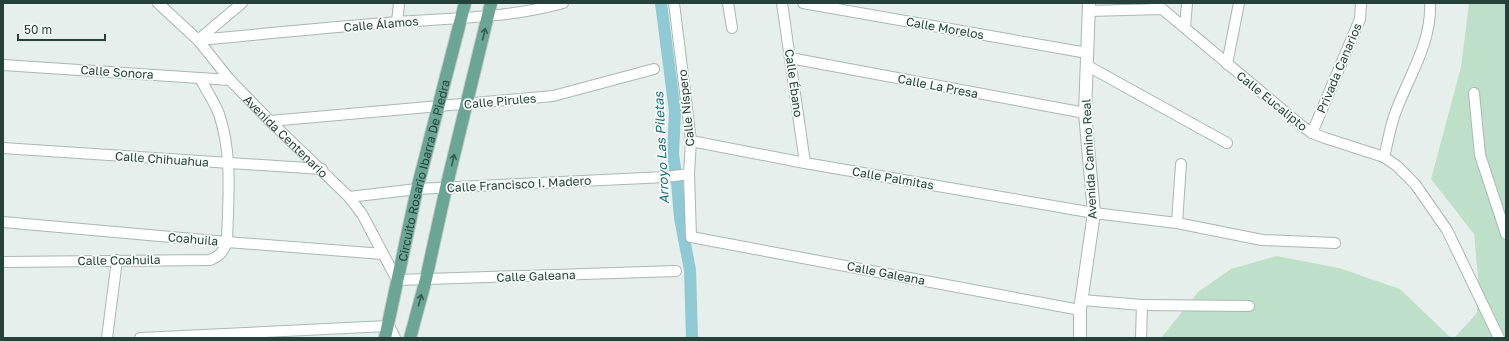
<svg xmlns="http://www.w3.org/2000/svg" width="1509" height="341" viewBox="0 0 1509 341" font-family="'Golos Text',sans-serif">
  <rect width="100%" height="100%" fill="#e6efeb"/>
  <path fill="#bfe0c8" d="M1469 3H1506V338H1454L1477 313 1478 277 1474 234 1431 179 1461 67Z
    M1276 256 1339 268 1400 289 1451 338H1161L1198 292 1231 269Z"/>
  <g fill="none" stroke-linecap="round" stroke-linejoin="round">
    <path stroke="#8ec9d4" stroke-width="12" d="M661 3 675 112 673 154 677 182 680 218 690 270 692 338"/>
    <defs>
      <g id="minor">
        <path id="s1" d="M158 3 198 40 230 80 270 121 349 197 362 214 397 280 676 271"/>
        <path d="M674 3 691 141 689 174 691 237 1080 310"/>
        <path d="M728 3 732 28"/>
        <path d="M782 3 805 163"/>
        <path d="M803 3 1087 53"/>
        <path d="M1155 3 1302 126 1312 133 1325 138 1384 157 1397 166 1415 184 1447 230 1499 338"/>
        <path d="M1089 11 1162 9"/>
        <path d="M397 22 399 3"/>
        <path d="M1185 27 1187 3"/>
        <path d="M198 40C265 34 331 27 398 22 453 18 510 18 563 3"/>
        <path d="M198 40 242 3"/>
        <path d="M790 58 1085 113"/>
        <path d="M1227 64 1239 3"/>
        <path d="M3 65 230 80"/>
        <path d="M1086 65 1227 143"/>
        <path d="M1474 93 1480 155 1506 234"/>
        <path d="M270 121 553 96 654 69"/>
        <path d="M1312 133 1360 19 1361 3"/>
        <path d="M691 141 805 163 1094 213 1177 223 1262 240 1335 243"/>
        <path d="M3 148 322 169"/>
        <path d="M1384 157C1388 142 1390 126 1396 111 1409 76 1432 42 1430 3"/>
        <path d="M349 197 417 189 666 177 689 174"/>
        <path d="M3 222 227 242 383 254"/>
        <path d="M1177 223 1181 164"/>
        <path d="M3 262 210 260C220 256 223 252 227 242 228 200 233 155 219 114 214 101 206 90 200 78"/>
        <path d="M1082 300 1142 305 1141 338"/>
        <path d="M1142 305 1249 306"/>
        <path d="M107 338 117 260"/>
        <path d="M140 338 388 326"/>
      </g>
      <path id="tertiary" d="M388 326 394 338
        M1080 338V310L1094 213 1085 113 1089 3"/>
      <g id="primary">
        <path id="s2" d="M385 338 417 189 465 3"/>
        <path d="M410 338 426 279 446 188 491 3"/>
      </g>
    </defs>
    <use href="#minor" stroke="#a8b8b2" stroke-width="12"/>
    <use href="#tertiary" stroke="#a8b8b2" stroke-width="14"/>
    <use href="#primary" stroke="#c2cac8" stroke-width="14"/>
    <use href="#minor" stroke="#fff" stroke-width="10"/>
    <use href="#tertiary" stroke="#fff" stroke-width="12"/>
    <use href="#primary" stroke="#6aa596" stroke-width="12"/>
  </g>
  <defs><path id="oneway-shaft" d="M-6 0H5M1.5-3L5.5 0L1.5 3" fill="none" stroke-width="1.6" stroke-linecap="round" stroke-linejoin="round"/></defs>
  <g stroke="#365b51">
    <use href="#oneway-shaft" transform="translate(484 34) rotate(-76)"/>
    <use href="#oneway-shaft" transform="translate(453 160) rotate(-77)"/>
    <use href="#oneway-shaft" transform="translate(420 300) rotate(-75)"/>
  </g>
  <g text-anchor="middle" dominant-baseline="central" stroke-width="3.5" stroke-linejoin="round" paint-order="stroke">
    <g font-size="12" fill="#24423a" stroke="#f7fbf9">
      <text transform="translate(381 24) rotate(-5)">Calle Álamos</text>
      <text transform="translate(945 28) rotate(10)">Calle Morelos</text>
      <text transform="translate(1339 68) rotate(-67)">Privada Canarios</text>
      <text transform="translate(117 72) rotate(4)">Calle Sonora</text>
      <text transform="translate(794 83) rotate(82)">Calle Ébano</text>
      <text transform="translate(938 86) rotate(11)">Calle La Presa</text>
      <text transform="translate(500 101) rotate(-5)">Calle Pirules</text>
      <text transform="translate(1272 101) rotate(39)">Calle Eucalipto</text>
      <text transform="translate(686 108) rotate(-96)">Calle Níspero</text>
      <text stroke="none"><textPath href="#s1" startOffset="185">Avenida Centenario</textPath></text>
      <text transform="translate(162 159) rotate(4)">Calle Chihuahua</text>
      <text transform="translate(1089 159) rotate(-93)">Avenida Camino Real</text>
      <text stroke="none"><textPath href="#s2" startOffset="172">Circuito Rosario Ibarra De Piedra</textPath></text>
      <text transform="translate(893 178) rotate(10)">Calle Palmitas</text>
      <text transform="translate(519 184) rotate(-3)">Calle Francisco I. Madero</text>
      <text transform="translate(193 239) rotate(5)">Coahuila</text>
      <text transform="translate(119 260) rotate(-1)">Calle Coahuila</text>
      <text transform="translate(886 273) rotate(11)">Calle Galeana</text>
      <text transform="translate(536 276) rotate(-2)">Calle Galeana</text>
    </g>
    <g font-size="13" font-style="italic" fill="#1c6f80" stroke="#f7fbf9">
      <text transform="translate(661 148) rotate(-93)">Arroyo Las Piletas</text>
    </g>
  </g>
  <rect width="1509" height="341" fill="none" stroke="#24423a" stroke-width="8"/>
  <path d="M18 34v6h87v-6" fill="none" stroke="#24423a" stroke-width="2"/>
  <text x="24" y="34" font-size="12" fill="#24423a" stroke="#f7fbf9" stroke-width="3" paint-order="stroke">50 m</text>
</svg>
